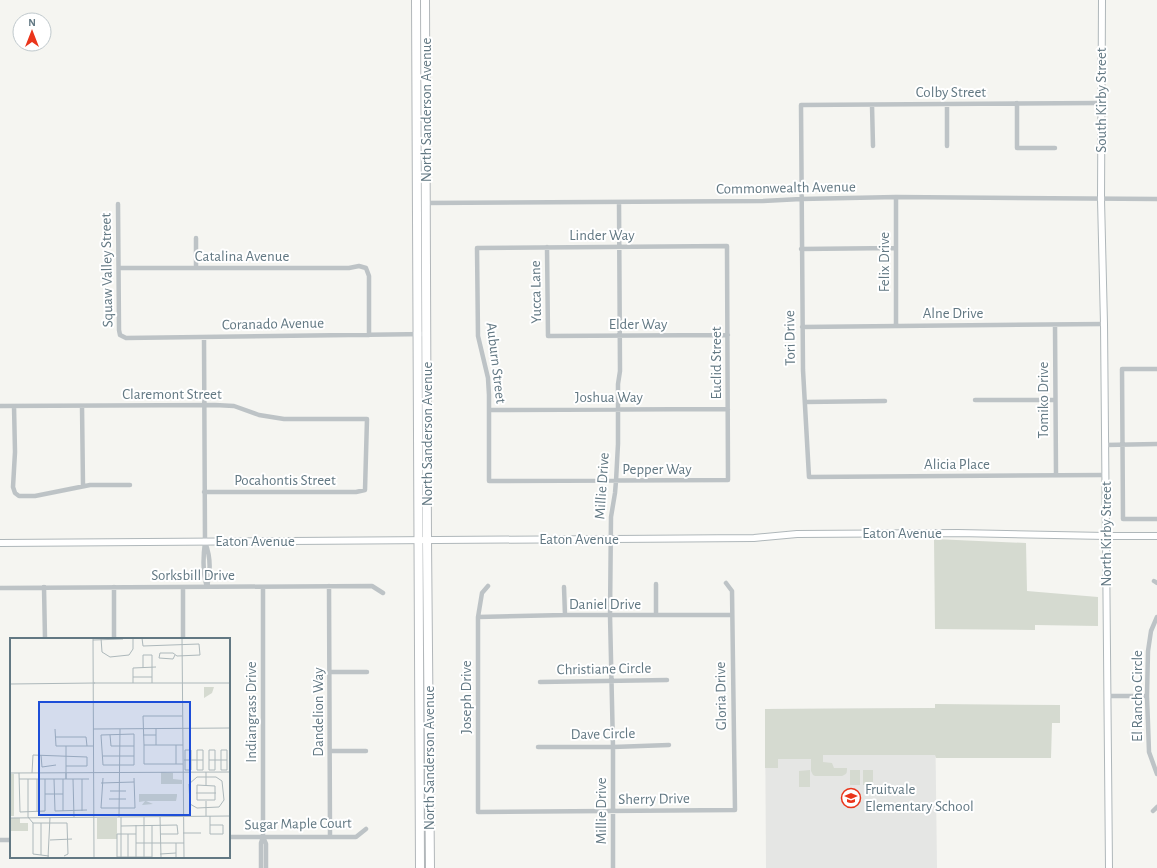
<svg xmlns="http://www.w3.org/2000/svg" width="1157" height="868" viewBox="0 0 1157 868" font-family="'Alegreya Sans',sans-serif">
  <rect width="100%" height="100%" fill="#f5f5f1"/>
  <path fill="#e5e6e4" d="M935 708 937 868H766L765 709Z"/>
  <path fill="#d5dad0" d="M934 539 1026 543 1027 591 1098 597V626L1035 625V630L935 629Z
    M935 704 1060 705V723H1052L1051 758H936L935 755H823V762L832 763 834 768H847C847 773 847 774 842 776H815L813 775 811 771V759H778V768H765V709L935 708Z
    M810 770V787H799V771Z
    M850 770H860V785H850Z
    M863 770H873V785H863Z"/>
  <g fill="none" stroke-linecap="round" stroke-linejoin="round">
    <defs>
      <path id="secondary" d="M1102 0 1101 199 1104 324 1109 868
        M0 543 754 538 797 534 958 533 1106 536H1157"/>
      <path id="highway" d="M416 0 420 868
        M425 0 427 540 430 868"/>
    </defs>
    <use href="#secondary" stroke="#afb7ba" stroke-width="8"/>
    <use href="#highway" stroke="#b2b7ba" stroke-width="10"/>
    <path stroke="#bdc3c6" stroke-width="4.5" d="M1017 103V148H1055
      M1102 103 801 105 803 370 809 477 1105 475
      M947 104V146
      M872 105 873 146
      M896 197V326
      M424 203 763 201 801 199 896 197 1157 199
      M118 204 119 330 120 335 126 338 427 334
      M196 238V268
      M727 246 728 480 489 481V395L488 378 478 336 477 248Z
      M547 247 548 336 728 335
      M801 249 896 248
      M119 268H349L359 266 366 268 369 276V335
      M1055 325 1056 475
      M802 327 1104 324
      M204 337 205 542C203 557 202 572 207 587 211 571 211 557 205 542
      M1157 369H1122L1123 519H1157
      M975 400H1055
      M805 402 885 401
      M0 406 215 405 234 406 259 415 284 419H367L365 490 356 492H204
      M14 406 15 452 13 487 15 493 19 496H35L90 485H130
      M82 406 83 486
      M490 410 728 409
      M1105 445 1157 444
      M1154 581 1157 583
      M656 584V615
      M329 586 330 837
      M488 586 482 593 478 617V812L735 810 732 591 726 583
      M44 587 45 639
      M114 587V639
      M183 587V639
      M564 587 565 615
      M0 588 372 586 383 593
      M478 617 565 615H732
      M1157 617 1151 631 1148 651 1147 696 1149 752 1157 774
      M330 672H367
      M540 682 667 680
      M1107 696H1147
      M538 747H613L669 745
      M330 751H366
      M1153 811 1157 807
      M229 837H356L366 829
      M263 837 266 844V868
      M0 840H11
      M261 868V843L263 837V587
      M613 868V747L610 615 611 517 615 493 616 481 618 444V384L620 371 619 202"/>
    <use href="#secondary" stroke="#fff" stroke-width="6"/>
    <use href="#highway" stroke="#fff" stroke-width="8"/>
  </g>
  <defs>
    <symbol id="school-ring" viewBox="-11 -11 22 22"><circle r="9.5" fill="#fff" stroke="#ea351b" stroke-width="1.5"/><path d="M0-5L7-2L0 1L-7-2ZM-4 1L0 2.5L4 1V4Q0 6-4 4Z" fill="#ea351b"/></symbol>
  </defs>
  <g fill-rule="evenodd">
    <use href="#school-ring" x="840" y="787" width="22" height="22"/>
  </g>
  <g text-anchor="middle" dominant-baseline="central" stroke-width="4" stroke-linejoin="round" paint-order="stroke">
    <g font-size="15" fill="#627883" stroke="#fff">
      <text x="951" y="92">Colby Street</text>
      <text transform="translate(1101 100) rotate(-90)">South Kirby Street</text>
      <text transform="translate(426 110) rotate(-90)">North Sanderson Avenue</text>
      <text transform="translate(786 188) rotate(-1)">Commonwealth Avenue</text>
      <text x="602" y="235">Linder Way</text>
      <text x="242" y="256">Catalina Avenue</text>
      <text transform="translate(884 262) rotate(-90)">Felix Drive</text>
      <text transform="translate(107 270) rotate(-91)">Squaw Valley Street</text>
      <text transform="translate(536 292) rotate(-91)">Yucca Lane</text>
      <text x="953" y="313">Alne Drive</text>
      <text transform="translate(273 324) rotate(-1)">Coranado Avenue</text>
      <text x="638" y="324">Elder Way</text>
      <text transform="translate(790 338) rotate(-91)">Tori Drive</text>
      <text transform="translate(496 363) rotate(83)">Auburn Street</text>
      <text transform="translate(716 363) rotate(-90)">Euclid Street</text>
      <text x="172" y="394">Claremont Street</text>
      <text x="609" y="397">Joshua Way</text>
      <text transform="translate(1043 400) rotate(-90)">Tomiko Drive</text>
      <text transform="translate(427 434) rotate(-90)">North Sanderson Avenue</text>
      <text x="957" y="464">Alicia Place</text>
      <text x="657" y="469">Pepper Way</text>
      <text x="285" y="480">Pocahontis Street</text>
      <text transform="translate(602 486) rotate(-86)">Millie Drive</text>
      <text x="902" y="533">Eaton Avenue</text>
      <text transform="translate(1106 534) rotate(-90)">North Kirby Street</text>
      <text x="579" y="539">Eaton Avenue</text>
      <text x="255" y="541">Eaton Avenue</text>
      <text x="193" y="575">Sorksbill Drive</text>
      <text x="605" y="604">Daniel Drive</text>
      <text transform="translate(604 669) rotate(-1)">Christiane Circle</text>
      <text transform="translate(721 696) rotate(-91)">Gloria Drive</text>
      <text transform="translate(1137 696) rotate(-90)">El Rancho Circle</text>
      <text transform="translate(466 697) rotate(-90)">Joseph Drive</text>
      <text transform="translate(251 712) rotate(-90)">Indiangrass Drive</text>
      <text transform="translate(318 712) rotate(-90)">Dandelion Way</text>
      <text transform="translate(603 734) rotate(-1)">Dave Circle</text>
      <text transform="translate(429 758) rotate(-90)">North Sanderson Avenue</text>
      <text transform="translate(654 799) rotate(-1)">Sherry Drive</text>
      <text transform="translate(601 811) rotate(-90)">Millie Drive</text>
      <text transform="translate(298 824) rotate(-1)">Sugar Maple Court</text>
    </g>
    <g font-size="15" fill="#627883" stroke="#fff" text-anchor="start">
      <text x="865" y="789">Fruitvale<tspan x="865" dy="17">Elementary School</tspan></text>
    </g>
  </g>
  <g transform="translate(10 638)">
    <rect width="220" height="220" fill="#f5f5f1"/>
    <path d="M204 49 202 55 194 60V49ZM151 134 163 135V141L172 142V146H151ZM0 136H4V178H0ZM129 156H167V158L166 163H136L143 166 132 167 135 163 129 164ZM0 180H10V185H18V193H0ZM87 180H107V201H87Z" fill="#d5dad0"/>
    <path fill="none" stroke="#adb8bb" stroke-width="1" d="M83 0 84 220M91 0 92 14 100 19 119 17 123 11V0M132 0 133 8 189 6 190 17 167 18M172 0 174 220M83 2 113 1M165 17 163 21 149 20 150 15H163L167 18M133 30V17H142V45M123 39H142M84 45H220M123 45V30L146 29M0 46 85 45M172 78H133L134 107V126H173M146 90V107M45 91 46 108H83M83 91 220 90M124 96V127H93L91 97ZM100 97 101 108H124M133 97H146M45 99H76L77 108M134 107H173M166 107V126M56 108V141V135M175 112H181V132H175ZM187 112H193V132H187ZM199 112H205V132H199ZM211 112H217V132H211ZM31 117 32 129 46 127M93 118H124M174 122H193M199 122H217M196 134V147M0 135 220 134M9 135 10 174 35 173V141M22 135 23 117 77 119V128H56M187 139H206L212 143 214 162 209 169 187 170 180 166 179 146ZM93 140 91 170H125L124 140M9 141H79M18 141V179L23 185M27 141V174M44 141 45 173 77 172M53 141V173M63 141 64 179M72 141V173M91 145 124 144M187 147 205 148V162H187ZM100 153H116M186 155H206M35 156H53M99 161H116M196 178V163M200 178V196H213V187H200M109 179 110 91M111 179V219M134 179V219M150 179 151 219M0 180 220 178M23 185H57L58 216 54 218M23 185V216L39 218M31 185V217M126 187V219M111 188 167 187 168 196H150M173 195H191M118 196V219M126 196H107V219H142V187M40 202 62 201M126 205H174M166 205V219M150 216 166 215M38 220 40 179"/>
    <path fill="#1d4ed8" fill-opacity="0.15" stroke="#1d4ed8" stroke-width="2" d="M29 64H180V177H29Z"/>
    <rect width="220" height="220" fill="none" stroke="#627883" stroke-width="2"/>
  </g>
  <g transform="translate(32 32)"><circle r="19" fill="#ffffff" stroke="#c0c9cd"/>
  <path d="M0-3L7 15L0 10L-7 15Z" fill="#ea351b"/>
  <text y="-6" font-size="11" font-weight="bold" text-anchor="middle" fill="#627883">N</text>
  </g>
</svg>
